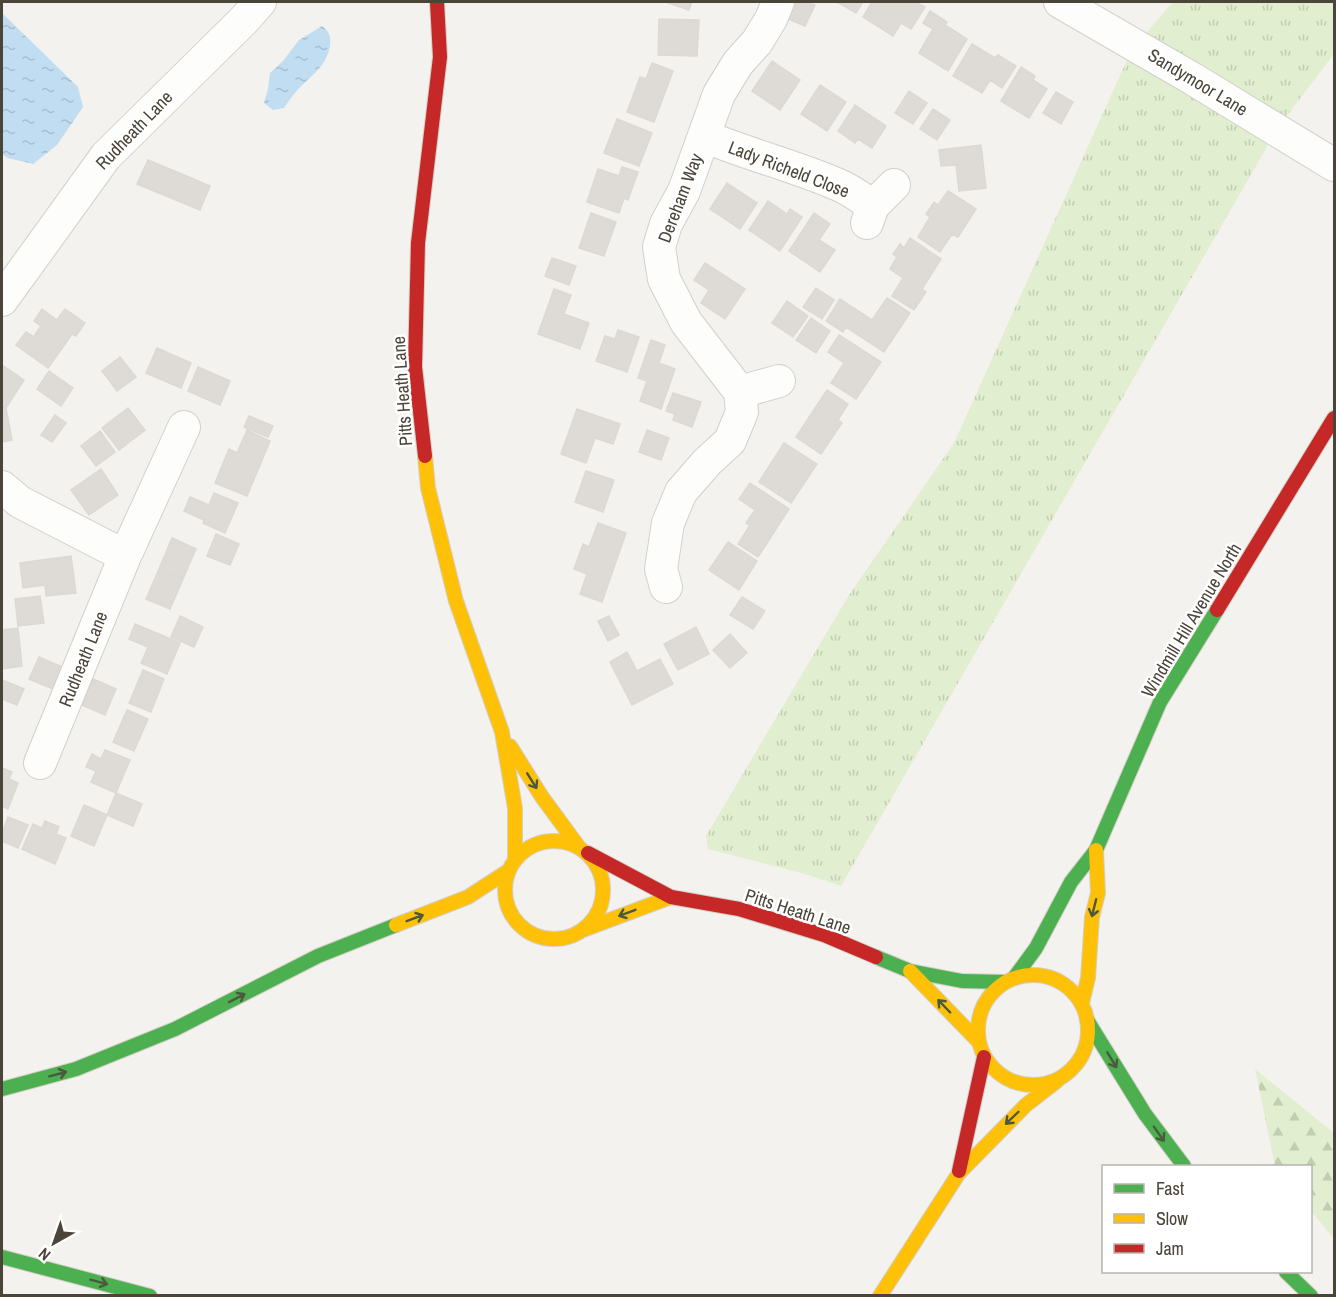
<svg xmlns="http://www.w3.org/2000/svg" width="1336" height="1297" viewBox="0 0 1336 1297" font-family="'Archivo Narrow',sans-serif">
  <defs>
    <pattern id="forest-firs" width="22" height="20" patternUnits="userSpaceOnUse" patternTransform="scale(1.5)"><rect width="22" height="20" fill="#e1eecf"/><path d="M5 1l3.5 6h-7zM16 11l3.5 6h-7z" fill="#c3cdb2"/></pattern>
    <pattern id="park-tufts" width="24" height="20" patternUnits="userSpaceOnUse" patternTransform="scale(1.5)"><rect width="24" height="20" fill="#e1eecf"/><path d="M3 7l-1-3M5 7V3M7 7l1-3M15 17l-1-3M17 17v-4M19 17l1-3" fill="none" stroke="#c3cdb2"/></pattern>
    <pattern id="water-ripples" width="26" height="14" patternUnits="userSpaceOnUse" patternTransform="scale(1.5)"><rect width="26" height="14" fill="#c0ddf1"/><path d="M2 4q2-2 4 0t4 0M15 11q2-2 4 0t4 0" fill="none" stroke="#a6bfcf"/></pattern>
  </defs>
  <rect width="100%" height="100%" fill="#f4f2ee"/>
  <path fill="url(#forest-firs)" d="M1255 1069 1334 1133V1239L1311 1211 1310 1166H1275Z"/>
  <path fill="url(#park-tufts)" d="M1173 2H1334V54L1279 126 841 886 805 874 708 849 706 836 849 595 954 443 1132 49Z"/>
  <path fill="url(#water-ripples)" d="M2 13 78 87 83 107 57 145 33 164 8 158 2 154Z
    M322 26C329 31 331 36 330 45 327 68 308 77 295 93 291 98 287 103 284 108L273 110 264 103 268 89 270 73 283 61 299 40Z"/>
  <path fill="#dedbd6" stroke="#dcd9d4" stroke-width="1.5" d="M669 2H692L689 10 668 3Z
    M793 2H806L815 5 805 26 786 18Z
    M837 2H863L856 13Z
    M872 2H916L925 7 911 29 901 23 893 36 863 17Z
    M930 11 947 22 945 25 967 39 948 71 919 53 933 29 923 23Z
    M659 19 699 20 697 56 658 55Z
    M972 44 995 58 998 55 1016 66 1002 88 990 80 982 93 953 76Z
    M772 61 800 80 780 110 752 91Z
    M652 63 673 71 654 122 627 112 640 77 646 79Z
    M1021 67 1035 76 1033 80 1047 89 1029 118 1001 101Z
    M820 85 846 102 827 131 801 114Z
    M909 91 927 103 913 124 895 113Z
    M1056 92 1073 102 1061 124 1043 113Z
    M855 105 886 126 872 148 858 139 855 143 838 131Z
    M933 109 950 120 937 140 920 129Z
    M617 119 652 133 639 166 604 153Z
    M981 145 986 188 959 191 956 165 941 166 939 150Z
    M148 160 210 186 200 210 137 184Z
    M622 167 638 172 628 200 624 198 619 213 587 202 598 169 619 176Z
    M727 183 757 203 740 229 710 209Z
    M948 191 976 209 958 237 952 234 940 252 918 237 930 217 926 214 934 202 938 205Z
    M768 201 787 214 790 209 802 217 780 251 749 230Z
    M591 213 616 222 604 256 579 248Z
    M814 213 830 224 819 240 835 250 820 272 789 251Z
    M910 238 941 259 922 289 926 292 914 310 892 296 903 278 890 269 897 257 893 254 900 244 904 248Z
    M552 258 576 266 569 285 545 276Z
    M705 263 745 289 725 319 701 303 709 290 694 280Z
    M816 288 834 300 822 319 803 307Z
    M554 289 571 295 564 314 589 323 580 349 538 334Z
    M887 298 910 313 884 352 846 327 843 332 826 321 840 299 872 320Z
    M787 301 808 316 793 337 772 323Z
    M42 309 57 320 65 309 85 323 76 336 72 334 61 350 36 333 41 326 34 321Z
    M811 318 830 331 816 353 796 340Z
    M618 330 639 337 627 372 596 361 605 336 615 339Z
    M26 332 34 337 36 333 61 350 48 368 16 345Z
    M839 335 881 362 856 399 831 383 844 363 828 352Z
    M651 340 665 345 659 363 675 369 661 409 640 401 647 381 638 378Z
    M157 348 191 363 181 388 146 373Z
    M120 357 136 377 117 391 102 371Z
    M2 365 24 380 6 408 2 407Z
    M198 367 230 381 220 405 188 391Z
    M49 371 73 388 61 406 37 389Z
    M827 390 848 404 838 420 842 423 821 454 796 437Z
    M673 393 701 402 692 427 673 420 675 414 666 411Z
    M2 407 6 408 12 440 2 442Z
    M128 408 145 430 119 450 102 428Z
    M577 409 620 424 613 444 595 438 586 463 561 454Z
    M55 415 66 423 52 442 41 435Z
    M249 416 273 426 268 437 244 427Z
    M247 430 270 441 247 496 215 483 229 449 237 453Z
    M647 430 669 438 661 460 639 452Z
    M100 431 115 452 96 466 81 446Z
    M784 443 817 464 791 503 759 482Z
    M101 469 118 495 89 515 71 490Z
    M586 471 614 480 603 512 575 502Z
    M750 483 789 509 758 557 738 544 750 525 746 523 755 510 739 499Z
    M214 493 238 503 225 533 203 523 204 520 184 511 190 497 209 505Z
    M598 523 626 533 602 602 580 594 587 574 574 569 583 544 589 547Z
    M216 534 239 544 230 565 207 556Z
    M172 538 196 549 183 579 159 569Z
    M728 542 757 561 739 590 709 570Z
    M71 556 76 593 46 596 45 585 23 588 20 563Z
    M159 569 183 579 170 609 146 599Z
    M40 596 44 623 18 626 15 599Z
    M742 597 765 611 753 629 730 615Z
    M180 616 203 627 194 647 171 637Z
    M609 616 619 635 608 641 598 621Z
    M135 624 180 643 167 674 141 663 148 647 129 639Z
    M696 627 709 654 678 670 664 644Z
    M18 628 22 666 2 669V630Z
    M730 634 747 653 730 668 713 650Z
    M627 652 637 671 660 659 673 684 632 705 610 662Z
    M39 657 62 667 53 689 29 679Z
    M143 670 164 679 151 712 129 703Z
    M93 679 116 689 105 715 82 705Z
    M2 680 24 689 17 705 2 699Z
    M127 710 148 719 134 751 113 742Z
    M105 750 130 760 116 793 91 782 96 771 86 767 92 754 101 759Z
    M2 768 12 772 9 779 18 783 8 809 2 806Z
    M116 793 142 804 133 826 107 815Z
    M84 805 107 815 94 846 71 836Z
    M8 817 28 825 18 848 2 841V833Z
    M45 821 59 827 56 834 66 838 55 864 22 849 33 824 42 828Z"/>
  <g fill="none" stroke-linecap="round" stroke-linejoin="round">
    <defs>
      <path id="street" d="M1060 2 1193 79 1334 165
        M704 136C749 155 796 166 841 186 852 191 863 199 873 206
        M867 223 873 206 894 185
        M2 300 106 156 243 21 260 2
        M740 392 779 381
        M2 487 20 502 125 556
        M666 587 661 569 668 523 681 492 707 462 730 441 742 412 740 392 686 322 664 279 659 247 666 224 684 191 719 94 738 63 757 42 771 19 778 2
        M40 763 125 556 184 427"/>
      <path id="fast" d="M876 957 910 971 962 981 1005 982
        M1014 978 1036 948 1071 882 1096 850 1160 702 1217 610
        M1087 1020 1145 1114 1184 1166
        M2 1089 76 1069 175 1029 318 956 396 925
        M2 1257 150 1296
        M1286 1272 1311 1296"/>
      <path id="slow" d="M425 456 428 488 456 601 502 732 515 808V859
        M510 746 542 797 578 846
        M505 890a49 49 0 1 1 98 0a49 49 0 1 1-98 0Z
        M396 925 468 897 508 871
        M583 930 671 897
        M910 971 978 1041
        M978 1030a55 55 0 1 1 110 0a55 55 0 1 1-110 0Z
        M1082 1003 1088 978 1092 917 1098 893 1096 850
        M880 1296 959 1173 1026 1105 1057 1081"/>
      <path id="jam" d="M425 456 415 367 418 243 440 57 437 2
        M1217 610 1334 418
        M588 853 671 897 739 909 824 935 876 957
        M959 1171 984 1057"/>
    </defs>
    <use href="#street" stroke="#d2d0cb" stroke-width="34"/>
    <use href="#fast" stroke="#d3cfc5" stroke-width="16"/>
    <use href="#slow" stroke="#d3cfc5" stroke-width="16"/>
    <use href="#jam" stroke="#d3cfc5" stroke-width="16"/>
    <use href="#street" stroke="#fdfdfc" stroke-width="32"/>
    <use href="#fast" stroke="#4caf50" stroke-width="14"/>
    <use href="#slow" stroke="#ffc107" stroke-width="14"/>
    <use href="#jam" stroke="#c62828" stroke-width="14"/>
  </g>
  <defs><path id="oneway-shaft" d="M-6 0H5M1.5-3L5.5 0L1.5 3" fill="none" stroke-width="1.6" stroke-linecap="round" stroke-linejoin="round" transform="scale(1.5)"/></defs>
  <g stroke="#4b593e">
    <use href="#oneway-shaft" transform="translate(532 781) rotate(58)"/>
    <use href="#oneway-shaft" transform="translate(1094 908) rotate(104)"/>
    <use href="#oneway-shaft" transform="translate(627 913) rotate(159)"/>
    <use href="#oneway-shaft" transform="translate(415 918) rotate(-21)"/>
    <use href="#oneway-shaft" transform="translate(237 998) rotate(-27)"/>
    <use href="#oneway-shaft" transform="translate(944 1006) rotate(-134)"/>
    <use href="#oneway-shaft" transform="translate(1112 1060) rotate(59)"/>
    <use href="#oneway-shaft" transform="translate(58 1074) rotate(-15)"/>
    <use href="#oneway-shaft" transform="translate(1012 1118) rotate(136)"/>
    <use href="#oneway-shaft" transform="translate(1159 1134) rotate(55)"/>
    <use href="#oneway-shaft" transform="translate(99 1282) rotate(15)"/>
  </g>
  <g text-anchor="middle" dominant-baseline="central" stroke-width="5" stroke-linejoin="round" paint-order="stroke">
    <g font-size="18" fill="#4b4439" stroke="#fff">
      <text transform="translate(1198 82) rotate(31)">Sandymoor Lane</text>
      <text transform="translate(134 130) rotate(-46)">Rudheath Lane</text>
      <text transform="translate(789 169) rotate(21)">Lady Richeld Close</text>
      <text transform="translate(680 198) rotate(-69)">Dereham Way</text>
      <text transform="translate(402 391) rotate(-94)">Pitts Heath Lane</text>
      <text transform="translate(1191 620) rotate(-59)">Windmill Hill Avenue North</text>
      <text transform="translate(83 659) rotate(-68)">Rudheath Lane</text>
      <text transform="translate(798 911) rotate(18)">Pitts Heath Lane</text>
    </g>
  </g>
  <rect width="1336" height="1297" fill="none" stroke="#4b4439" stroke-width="6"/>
  <rect x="1102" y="1165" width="210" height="108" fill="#ffffff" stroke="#b7b4b0" stroke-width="1.5"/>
  <rect x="1114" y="1184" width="30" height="9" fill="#4caf50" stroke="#b7b4b0" stroke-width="1.5"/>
  <text x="1156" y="1195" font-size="18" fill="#4b4439">Fast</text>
  <rect x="1114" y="1214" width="30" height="9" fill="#ffc107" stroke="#b7b4b0" stroke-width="1.5"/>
  <text x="1156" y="1225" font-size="18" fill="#4b4439">Slow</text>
  <rect x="1114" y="1244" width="30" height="9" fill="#c62828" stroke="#b7b4b0" stroke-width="1.5"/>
  <text x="1156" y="1255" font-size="18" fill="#4b4439">Jam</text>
  <g transform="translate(54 1243) rotate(220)" stroke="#ffffff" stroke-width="4.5" paint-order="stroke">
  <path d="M0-4.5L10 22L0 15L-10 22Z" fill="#4b4439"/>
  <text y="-9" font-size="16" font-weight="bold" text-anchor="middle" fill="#4b4439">N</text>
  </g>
</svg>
